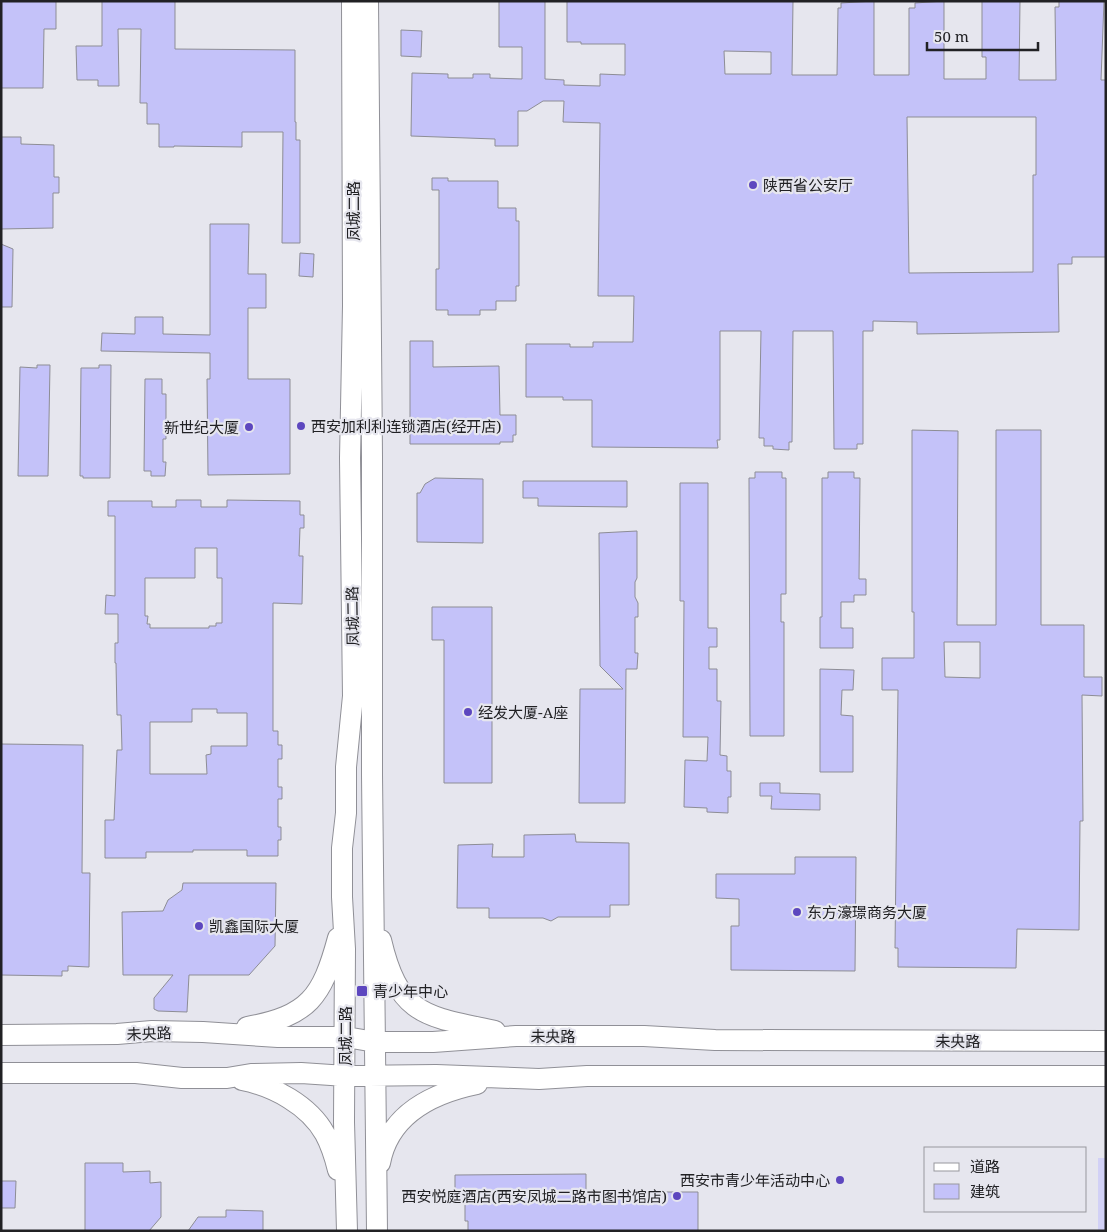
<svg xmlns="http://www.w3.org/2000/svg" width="1107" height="1232" viewBox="0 0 1107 1232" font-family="'Noto Serif','Noto Sans SC',serif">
  <rect width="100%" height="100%" fill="#e6e6ee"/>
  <path fill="#d2d1f6" d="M1098 1158H1106V1231H1098Z"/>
  <path fill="#c4c2f9" stroke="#8d8d95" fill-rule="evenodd" d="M1 1H56V29H44L43 88H1Z
    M102 1H175V49L295 50V122H296V140H300V243H282L283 132H242V147L174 146V147H159V124H147V103H140L141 29H118L119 86H98V80H77L76 46H102Z
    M499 1H545V79L564 80V85L600 86V74L625 75V44H581V42H567V1H793L792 75H837L838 8H841V3L874 1V75H909V8H915V3L944 1V79H986V57H982V1H1020L1019 80H1056L1055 7H1059V1H1104L1101 80H1106V257H1072V264H1058L1059 332 917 334V322L873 321V331H863V444H857V449H834L833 331H793L792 442H789V450L773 449V446H764V438H759L761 331H720V440H717L718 448 592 447V400H563V397H526V344H570V347H593V342H633L634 296H598L600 123 563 122 564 101H543L527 111H518V146H495V139L411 136 412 73 448 74V78H473V74H490V78L522 79V47H499ZM724 51 771 52V74H725ZM907 117H1036V175H1033V272L909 273Z
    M401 30 422 31 421 57 401 56Z
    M1 137H21V144L54 145V177H59V193H53V228L1 229Z
    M432 178H448V181H498V208H516V221H519V286H516V301H496V310H480V315H448V310H436V269H439V190H432Z
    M210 224H249L248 274H266V308H248V379H290V474L208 475 207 379H210V353L101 351 102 333 135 334V317H163V334L210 335Z
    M1 244 13 249 12 307H1Z
    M300 253 314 254 313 277 299 276Z
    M410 341H433V367L499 366 500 415H516V435H513V442H500V444H410Z
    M37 365H50L48 476H18L20 367 37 368Z
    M99 365H111L110 478H83V476H80L81 368H99Z
    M145 379H162V394H166V439H163V462H166L165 476H151V471H144Z
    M912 430 958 431 957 625H996V430H1041V625H1084V677H1102V696L1082 695 1083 821H1080L1079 930 1017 929 1016 968 898 967V948H895L898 690H882V658H914V612H912ZM944 642H980V678L945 677Z
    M755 472H782V478H786V594H781V622H784V736H750L749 478H755Z
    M828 472H854V478H860L859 579H866V595H854V602H841V628H853V648H820V617H822V478H828Z
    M435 478 483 479V543L417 542V493H420L425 484Z
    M523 481H627V507L538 506V498H523Z
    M680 483H708V628H717V647H709V669H717V701H721L720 755 727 756V771H731V797H728V813L707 812V808L684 807 685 760 707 761 708 737H683L684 601H680Z
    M176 500H201V507H227V500L300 501V515H304V528H300L299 556H303L302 604 273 603V731H278V745H282V759H278V787H282V799H278V827H281V840H278V856H247V850H193V852H146V858H105V820H114L117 750H122L121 715H117L116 663H115V643H118V614H105L106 595 115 596V516H108V501H152V507H176ZM195 548H217V578H222V623H216V626H209V628H150V624H147L148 616H145V578H195ZM192 709H217V713H247V746H211V754L206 755 207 774H150V722H192Z
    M637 531V578L635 582V597L638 603V617H635V653H638L637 669H626L625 803H579L580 689H623L600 666 599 533Z
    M432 607H492V783H444V640H432Z
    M820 669 854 670 853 690H842L841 715 853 716V772H820Z
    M1 744 83 745 82 873H90L89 967 68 966V971H62V976L1 975Z
    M760 783H780V793L820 794V810L771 809 772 796H760Z
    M575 834 576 842 629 843V905H610V917H558L551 921 543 918H489V908H457L458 845 493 844 492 857H524V835Z
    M795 857H856L855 971 731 970V926H739V899L716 898V874H795Z
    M183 883H276L275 946 249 975H189L187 1012 158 1011 154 1009V998L173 975H123L122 912 163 911 168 900 182 890Z
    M85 1163H123V1172L150 1171V1183L161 1182V1217L149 1231H85Z
    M586 1174V1197H644V1195H653V1192H698V1231H468V1221H465V1190H455V1175Z
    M1 1181H16L15 1208H1Z
    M226 1210 263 1211V1231H188L198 1217H226Z"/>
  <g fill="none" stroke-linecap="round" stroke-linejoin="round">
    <defs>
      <path id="major" d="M368 1 372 456V775L377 1231
        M381 940C399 1017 426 1016 495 1031
        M247 1027C309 1016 322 997 338 938
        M1 1035 117 1034 152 1031 203 1032 278 1037H346L375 1042H433L516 1036H644L715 1040 1106 1041
        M1 1073H136L182 1078H227L251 1074 301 1073 346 1076 436 1075 539 1079 587 1076H1106
        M242 1080C273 1086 309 1105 325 1134 331 1145 335 1158 338 1170
        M380 1163C389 1114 433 1093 477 1084
        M347 1231 344 1122 345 949 342 897V848L346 813V767L353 696 350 458 353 306 352 1"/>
    </defs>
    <use href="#major" stroke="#909097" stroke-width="22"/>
    <use href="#major" stroke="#fff" stroke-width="20"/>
  </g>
  <g fill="#5d47bf" stroke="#e6e6ee" stroke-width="2">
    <circle cx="753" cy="185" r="5"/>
    <circle cx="301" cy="426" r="5"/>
    <circle cx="249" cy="427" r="5"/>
    <circle cx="468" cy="712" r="5"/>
    <circle cx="797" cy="912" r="5"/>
    <circle cx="199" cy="926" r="5"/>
    <rect x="356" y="985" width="12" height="12" rx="2.5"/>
    <circle cx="840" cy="1180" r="5"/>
    <circle cx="677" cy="1196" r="5"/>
  </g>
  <g text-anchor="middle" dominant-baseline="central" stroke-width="4.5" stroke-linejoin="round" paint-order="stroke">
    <g font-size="15" fill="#212124" stroke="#e6e6ee" text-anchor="start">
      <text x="763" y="185">陕西省公安厅</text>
      <text x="311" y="426">西安加利利连锁酒店(经开店)</text>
      <text x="239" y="427" text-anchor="end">新世纪大厦</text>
      <text x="478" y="712">经发大厦-A座</text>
      <text x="807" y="912">东方濠璟商务大厦</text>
      <text x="209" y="926">凯鑫国际大厦</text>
      <text x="373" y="991">青少年中心</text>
      <text x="830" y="1180" text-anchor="end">西安市青少年活动中心</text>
      <text x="667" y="1196" text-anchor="end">西安悦庭酒店(西安凤城二路市图书馆店)</text>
    </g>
    <g font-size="15" fill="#212124" stroke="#e6e6ee">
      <text transform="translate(353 211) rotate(-90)">凤城二路</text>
      <text transform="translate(352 616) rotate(-91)">凤城二路</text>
      <text transform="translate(149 1033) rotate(-2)">未央路</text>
      <text transform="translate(345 1036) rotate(-90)">凤城二路</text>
      <text x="553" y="1036">未央路</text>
      <text x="958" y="1041">未央路</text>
    </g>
  </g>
  <rect width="1107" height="1232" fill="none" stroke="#212124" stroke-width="5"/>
  <rect x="924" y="1147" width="162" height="65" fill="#e6e6ee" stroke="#97979d"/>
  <rect x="934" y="1163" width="25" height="8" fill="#ffffff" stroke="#97979d"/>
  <text x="970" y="1172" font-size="15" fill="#212124">道路</text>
  <rect x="934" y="1184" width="25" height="15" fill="#c4c2f9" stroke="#97979d"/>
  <text x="970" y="1197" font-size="15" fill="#212124">建筑</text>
  <path d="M927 42v8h111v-8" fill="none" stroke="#212124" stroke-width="2.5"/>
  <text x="934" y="42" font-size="15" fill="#212124" stroke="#e6e6ee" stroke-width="4" paint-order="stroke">50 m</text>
</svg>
